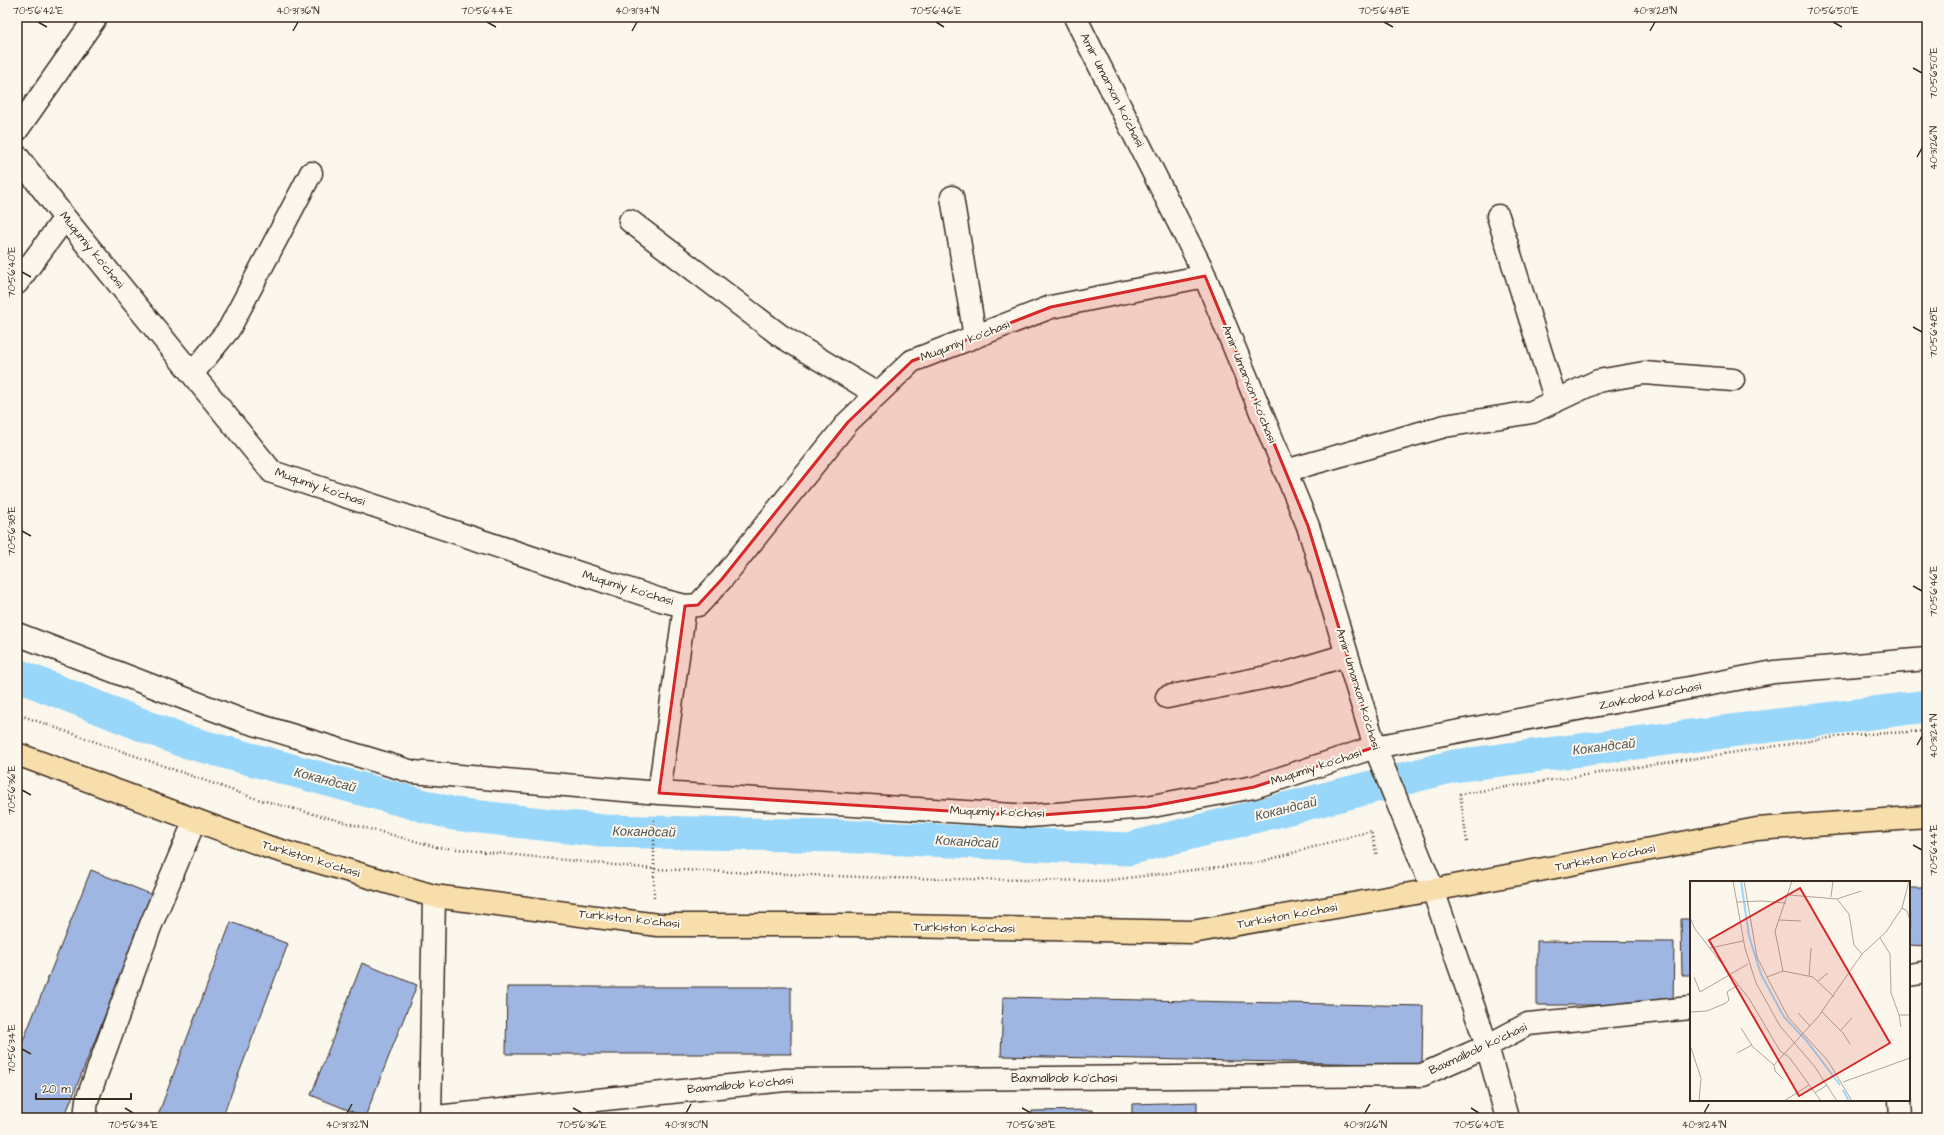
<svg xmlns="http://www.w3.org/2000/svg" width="1944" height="1135" viewBox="0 0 1944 1135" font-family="'Architects Daughter',sans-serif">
  <rect width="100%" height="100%" fill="#fbf7ec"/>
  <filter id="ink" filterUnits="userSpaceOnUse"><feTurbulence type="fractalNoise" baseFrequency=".025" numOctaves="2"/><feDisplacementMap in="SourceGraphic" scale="8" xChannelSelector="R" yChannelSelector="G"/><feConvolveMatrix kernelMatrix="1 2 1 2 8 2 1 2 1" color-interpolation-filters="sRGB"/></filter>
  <g filter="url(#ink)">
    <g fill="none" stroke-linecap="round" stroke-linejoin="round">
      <path stroke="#99d7fa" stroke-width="33" d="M17 675 180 740 454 814 603 831 837 836 1128 849 1454 766 1927 706"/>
    </g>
    <path fill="#9fb5e2" stroke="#3b2a1e" d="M91 870 153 895 64 1118H17V1056Z
      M1909 888H1927V946L1909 945Z
      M1681 919H1691V975H1682Z
      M231 922 288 944 222 1118H166L158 1115Z
      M1537 941 1674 942 1673 1005H1537Z
      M362 963 417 985 365 1117 311 1095Z
      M507 987H791V1054H506Z
      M1003 997 1423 1006 1422 1065 1001 1056Z
      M1197 1102V1118H1132V1104Z
      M1093 1110V1118H1032V1111Z"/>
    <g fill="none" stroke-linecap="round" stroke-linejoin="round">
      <defs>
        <path id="minor" d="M1075 17 1201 267 1308 526 1375 747 1433 890 1487 1046 1507 1118
          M17 130 96 17
          M17 156 65 218 272 472 661 600 685 606 698 605 722 579 848 422 912 361 1051 307 1205 276
          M952 197 975 337
          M1498 216 1556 401
          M630 221 781 336 877 394
          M17 283 65 218
          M192 374 229 329 311 173
          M1285 471 1445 426 1532 412 1598 381 1644 373 1733 380
          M17 634 241 720 413 772 659 793 1029 816 1147 807 1254 787 1375 747 1774 672 1927 659
          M1167 697 1287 673 1347 655
          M659 793 685 606
          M1909 975 1927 972
          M1900 1100 1901 1118
          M85 1118 87 1100 150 927 195 820
          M427 1118 785 1080 1422 1075 1487 1046 1528 1024 1691 1008
          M430 1118 434 896"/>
        <path id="major" d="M17 754 268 847 434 896 658 925H851L1192 932 1433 890 1757 829 1927 817"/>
      </defs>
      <use href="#minor" stroke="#3b2a1e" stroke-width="25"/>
      <use href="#major" stroke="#3b2a1e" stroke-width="25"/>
      <path stroke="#3b2a1e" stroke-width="2.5" stroke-dasharray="1 3" stroke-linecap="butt" d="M17 714 254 798 437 847 654 869 888 878 1102 881 1260 862 1371 831 1377 856
        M654 820V897
        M1467 842 1460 794 1849 735 1927 731"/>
      <use href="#minor" stroke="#fbf7ec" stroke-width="22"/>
      <use href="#major" stroke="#f8deab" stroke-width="22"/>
    </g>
  </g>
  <path fill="#d62828" fill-opacity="0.2" stroke="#d62828" stroke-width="3" stroke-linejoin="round" d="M1205 276 1308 526 1375 747 1254 787 1147 807 1029 816 659 793 685 606 698 605 722 579 848 422 912 361 1051 307Z"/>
  <path fill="none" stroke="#3b2a1e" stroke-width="1.5" d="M38 22 47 27M487 22 496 27M936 22 944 27M1384 22 1393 27M1833 22 1842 27M293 31 298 22M632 31 637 22M1650 31 1655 22M1913 68 1922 73M1917 157 1922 148M22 272 31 277M1913 327 1922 332M22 531 31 536M1913 586 1922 591M1917 745 1922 736M22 790 31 795M1913 845 1922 850M22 1049 31 1054M125 1108 133 1113M573 1108 582 1113M1022 1108 1031 1113M1471 1108 1479 1113M347 1113 352 1104M686 1113 691 1104M1365 1113 1370 1104M1704 1113 1709 1104"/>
  <g text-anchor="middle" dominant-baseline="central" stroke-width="4" stroke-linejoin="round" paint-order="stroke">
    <g font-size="12" fill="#3b2a1e" stroke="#fbf7ec">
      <text transform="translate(1112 90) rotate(63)">Amir Umarxon ko'chasi</text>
      <text transform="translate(92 250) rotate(51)">Muqumiy ko'chasi</text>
      <text transform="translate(965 341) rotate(-21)">Muqumiy ko'chasi</text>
      <text transform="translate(1249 384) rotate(68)">Amir Umarxon ko'chasi</text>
      <text transform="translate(320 487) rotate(19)">Muqumiy ko'chasi</text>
      <text transform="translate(628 588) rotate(17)">Muqumiy ko'chasi</text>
      <text transform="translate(1358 689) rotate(73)">Amir Umarxon ko'chasi</text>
      <text transform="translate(1650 696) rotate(-11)">Zavkobod ko'chasi</text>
      <text transform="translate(1316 767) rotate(-18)">Muqumiy ko'chasi</text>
      <text transform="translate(997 812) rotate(2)">Muqumiy ko'chasi</text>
      <text transform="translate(1605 858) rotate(-11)">Turkiston ko'chasi</text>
      <text transform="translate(311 859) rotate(17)">Turkiston ko'chasi</text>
      <text transform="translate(1287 916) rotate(-10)">Turkiston ko'chasi</text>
      <text transform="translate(629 919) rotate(6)">Turkiston ko'chasi</text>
      <text transform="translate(964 928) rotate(1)">Turkiston ko'chasi</text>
      <text transform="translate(1478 1049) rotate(-25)">Baxmalbob ko'chasi</text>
      <text x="1064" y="1078">Baxmalbob ko'chasi</text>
      <text transform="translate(740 1085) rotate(-5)">Baxmalbob ko'chasi</text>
    </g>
    <g font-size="13" font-style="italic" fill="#525555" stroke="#fbf7ec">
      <text transform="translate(1604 747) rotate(-7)">Кокандсай</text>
      <text transform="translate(325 780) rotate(15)">Кокандсай</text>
      <text transform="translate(1286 809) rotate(-14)">Кокандсай</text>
      <text transform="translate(644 832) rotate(1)">Кокандсай</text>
      <text transform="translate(967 842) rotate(3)">Кокандсай</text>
    </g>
  </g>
  <g transform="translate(1690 881)">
    <rect width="220" height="220" fill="#fbf7ec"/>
    <path fill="none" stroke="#99d7fa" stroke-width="2" d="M51 0 59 55 71 93 94 136 116 159 150 204M153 209 159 220"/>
    <path fill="none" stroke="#aea59a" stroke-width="1" d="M43 0 55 67 66 102 90 145 125 186 147 220M54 0 67 76 77 96 98 136 138 180 162 220M102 0 85 50 93 90 123 96 144 116M99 14 147 18 159 33 164 64 172 73M141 16 143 0M147 18 171 10M47 21 72 20 96 22M212 27 217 30 220 39M0 37 5 48 60 119 90 170 99 176 131 220M89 39 111 40M190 57 200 73 201 112 208 131 209 134H220M20 67 53 60M119 95 121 67M4 96 10 111 58 83M77 96 93 90M128 100 138 92M0 131 17 130 36 122 39 119 37 111 48 104M132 131 153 152 160 163M108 132 120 145M209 134 211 146M51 147 63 166 84 184M150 150 162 137M0 164 11 197 9 220M47 172 62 164M84 184 128 136 172 73 196 51 212 27 219 0M84 184 85 190 92 197M153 201 220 177M125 212 137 204M94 220 119 204"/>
    <path fill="#d62828" fill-opacity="0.15" stroke="#d62828" stroke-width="2" d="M110 7 200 162 109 215 19 59Z"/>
    <rect width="220" height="220" fill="none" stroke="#3b2a1e" stroke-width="2"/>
  </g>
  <rect width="1944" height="1135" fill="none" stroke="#fbf7ec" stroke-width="44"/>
  <path d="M36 1093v6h95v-6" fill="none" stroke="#3b2a1e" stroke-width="2"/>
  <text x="42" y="1093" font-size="12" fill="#3b2a1e" stroke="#fbf7ec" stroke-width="3" paint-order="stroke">20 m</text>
  <rect x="22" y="22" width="1900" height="1091" fill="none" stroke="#3b2a1e" stroke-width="1.5"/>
  <g font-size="10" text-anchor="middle" fill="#3b2a1e">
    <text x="38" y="14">70°56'42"E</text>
    <text x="298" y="14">40°31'36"N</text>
    <text x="487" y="14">70°56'44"E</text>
    <text x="637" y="14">40°31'34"N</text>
    <text x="936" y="14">70°56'46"E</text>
    <text x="1384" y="14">70°56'48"E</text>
    <text x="1655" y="14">40°31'28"N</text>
    <text x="1833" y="14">70°56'50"E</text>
    <text transform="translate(1933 73) rotate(-90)" y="4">70°56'50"E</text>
    <text transform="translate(1933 148) rotate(-90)" y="4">40°31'26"N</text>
    <text transform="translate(11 272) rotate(-90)" y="4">70°56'40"E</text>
    <text transform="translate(1933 332) rotate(-90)" y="4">70°56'48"E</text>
    <text transform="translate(11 531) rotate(-90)" y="4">70°56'38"E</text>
    <text transform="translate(1933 591) rotate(-90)" y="4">70°56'46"E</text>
    <text transform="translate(1933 736) rotate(-90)" y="4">40°31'24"N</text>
    <text transform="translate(11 790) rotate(-90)" y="4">70°56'36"E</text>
    <text transform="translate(1933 850) rotate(-90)" y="4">70°56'44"E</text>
    <text transform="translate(11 1049) rotate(-90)" y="4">70°56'34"E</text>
    <text x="133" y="1128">70°56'34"E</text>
    <text x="347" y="1128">40°31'32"N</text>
    <text x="582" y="1128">70°56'36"E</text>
    <text x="686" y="1128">40°31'30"N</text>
    <text x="1031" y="1128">70°56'38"E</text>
    <text x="1365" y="1128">40°31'26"N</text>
    <text x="1479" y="1128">70°56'40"E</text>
    <text x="1704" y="1128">40°31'24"N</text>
  </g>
</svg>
